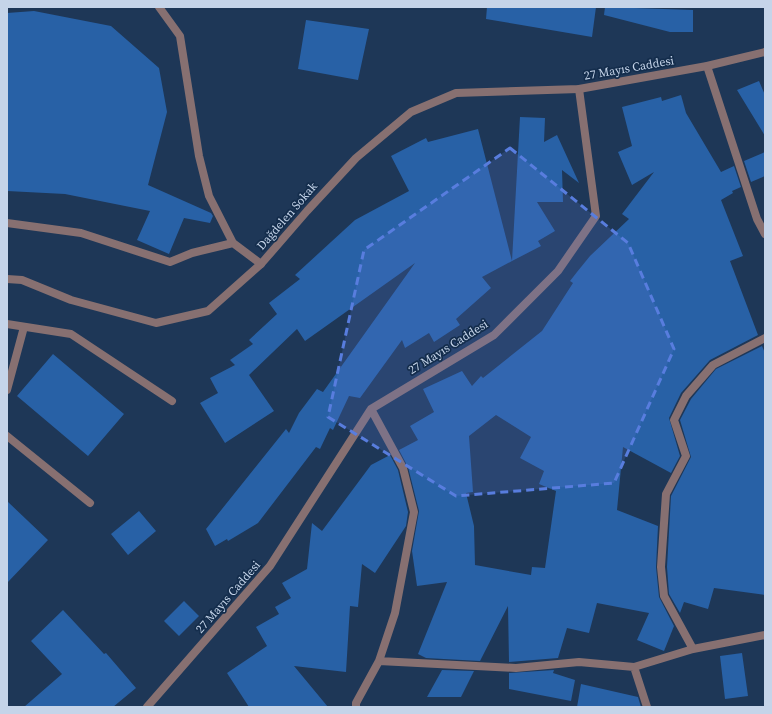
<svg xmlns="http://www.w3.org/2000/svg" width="772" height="714" viewBox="0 0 772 714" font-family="'Source Serif 4',serif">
  <rect width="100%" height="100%" fill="#1e3757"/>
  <path fill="#2861a6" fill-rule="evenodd" d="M487 7H596L592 37 486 19Z
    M605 7 693 10V32H670L604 15Z
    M34 11 111 26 159 68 167 112 148 185 211 213 213 216 210 223 184 218 169 254 137 240 150 211 65 194 7 191V13Z
    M306 20 369 29 358 80 298 69Z
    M759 81 765 95V136L737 90Z
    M681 95 686 113 721 172 734 166 741 187 732 191 733 193 721 200 743 256 730 261 758 335 710 360 681 393 669 418 680 456 671 473 623 447 617 510 658 526 656 567 659 597 674 626 664 651 637 640 649 613 597 603 589 633 567 628 558 658 509 662 508 606 480 661 426 658 418 654 447 582 417 586 412 551 419 511 408 467 399 450 418 440 410 426 434 412 423 389 462 371 472 386 481 376 483 378 542 331 573 283 570 281 577 272 590 256 629 219 622 214 654 172 632 185 618 152 632 146 622 107 661 97 662 101ZM496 415 531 437 520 458 544 471 539 484 556 491 545 568 532 567 531 575 475 565 474 526 466 493 473 492 469 436Z
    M520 117 545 118 544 142 557 135 579 183 562 170 563 202H537L555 231 538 241 541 246 512 261Z
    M478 129 512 261 482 277 491 288 456 319 460 325 434 342 429 333 405 348 402 340 360 398 349 396 333 430 330 428 320 449 316 447 258 523 228 541 227 539 215 546 206 529 286 429 289 433 299 413 317 389 323 392 415 263 305 341 297 329 249 375 274 411 225 443 200 403 218 393 210 378 235 365 230 360 253 344 249 340 277 314 269 303 300 279 295 275 355 220 409 191 391 156 426 138 428 142Z
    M765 152V176L751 182 744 161Z
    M762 346 765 353V595L714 588 708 609 684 602 680 613 669 594 667 567 671 496 691 457 680 420 691 399 716 369Z
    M53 354 124 414 88 456 17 396Z
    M390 455 398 470 408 512 406 526 375 573 362 564 358 607 350 606 346 672 294 666 328 707H249L227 673 267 646 256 627 279 614 275 607 291 598 282 583 307 569 312 523 322 531 371 465Z
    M7 501 48 540 7 583Z
    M139 511 156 531 128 555 111 534Z
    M184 601 199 616 179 636 164 621Z
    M63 610 104 654 106 653 136 688 113 707H24L62 674 31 641Z
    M742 653 748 696 725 699 720 656Z
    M442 670 474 671 461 697H427Z
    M554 670 553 673 575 680 571 701 509 689V673Z
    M581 684 638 697 641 707H577Z"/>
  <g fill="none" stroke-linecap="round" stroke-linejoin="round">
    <path stroke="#877071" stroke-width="8" d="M159 7 180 36 199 156 209 196 233 243 261 264
      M7 223 81 233 170 262 192 253 233 243
      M7 324 71 334 172 401
      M7 390 24 327
      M7 436 90 503"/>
    <path stroke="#877071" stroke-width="8" d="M707 66 757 219 765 234
      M693 649 664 596 661 567 666 494 686 456 674 420 686 396 713 365 765 338
      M379 661 516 668 579 662 634 667 693 649 765 635
      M634 667 647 707
      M147 707 270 566 371 409 494 335 558 271 596 216 579 89
      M356 707V703L379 661 395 613 414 512 403 468 371 409"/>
    <path stroke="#877071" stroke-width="8" d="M7 279 22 280 71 300 156 323 208 311 261 264 307 211 356 158 411 112 456 93 579 89 707 66 765 52"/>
  </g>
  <path fill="#587dde" fill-opacity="0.2" stroke="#587dde" stroke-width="3" stroke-dasharray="8 5" stroke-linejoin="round" d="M510 148 628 243 674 349 614 483 456 496 328 417 364 250Z"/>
  <g text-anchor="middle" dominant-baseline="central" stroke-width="3.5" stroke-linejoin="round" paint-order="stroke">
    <g font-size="12" fill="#c5d4e9" stroke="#142d4c">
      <text transform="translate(629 68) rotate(-10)">27 Mayıs Caddesi</text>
      <text transform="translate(287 216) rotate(-49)">Dağdelen Sokak</text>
      <text transform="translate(448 347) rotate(-32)">27 Mayıs Caddesi</text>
      <text transform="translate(228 597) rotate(-49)">27 Mayıs Caddesi</text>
    </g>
  </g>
  <rect width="772" height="714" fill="none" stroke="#c5d4e9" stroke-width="16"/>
</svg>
